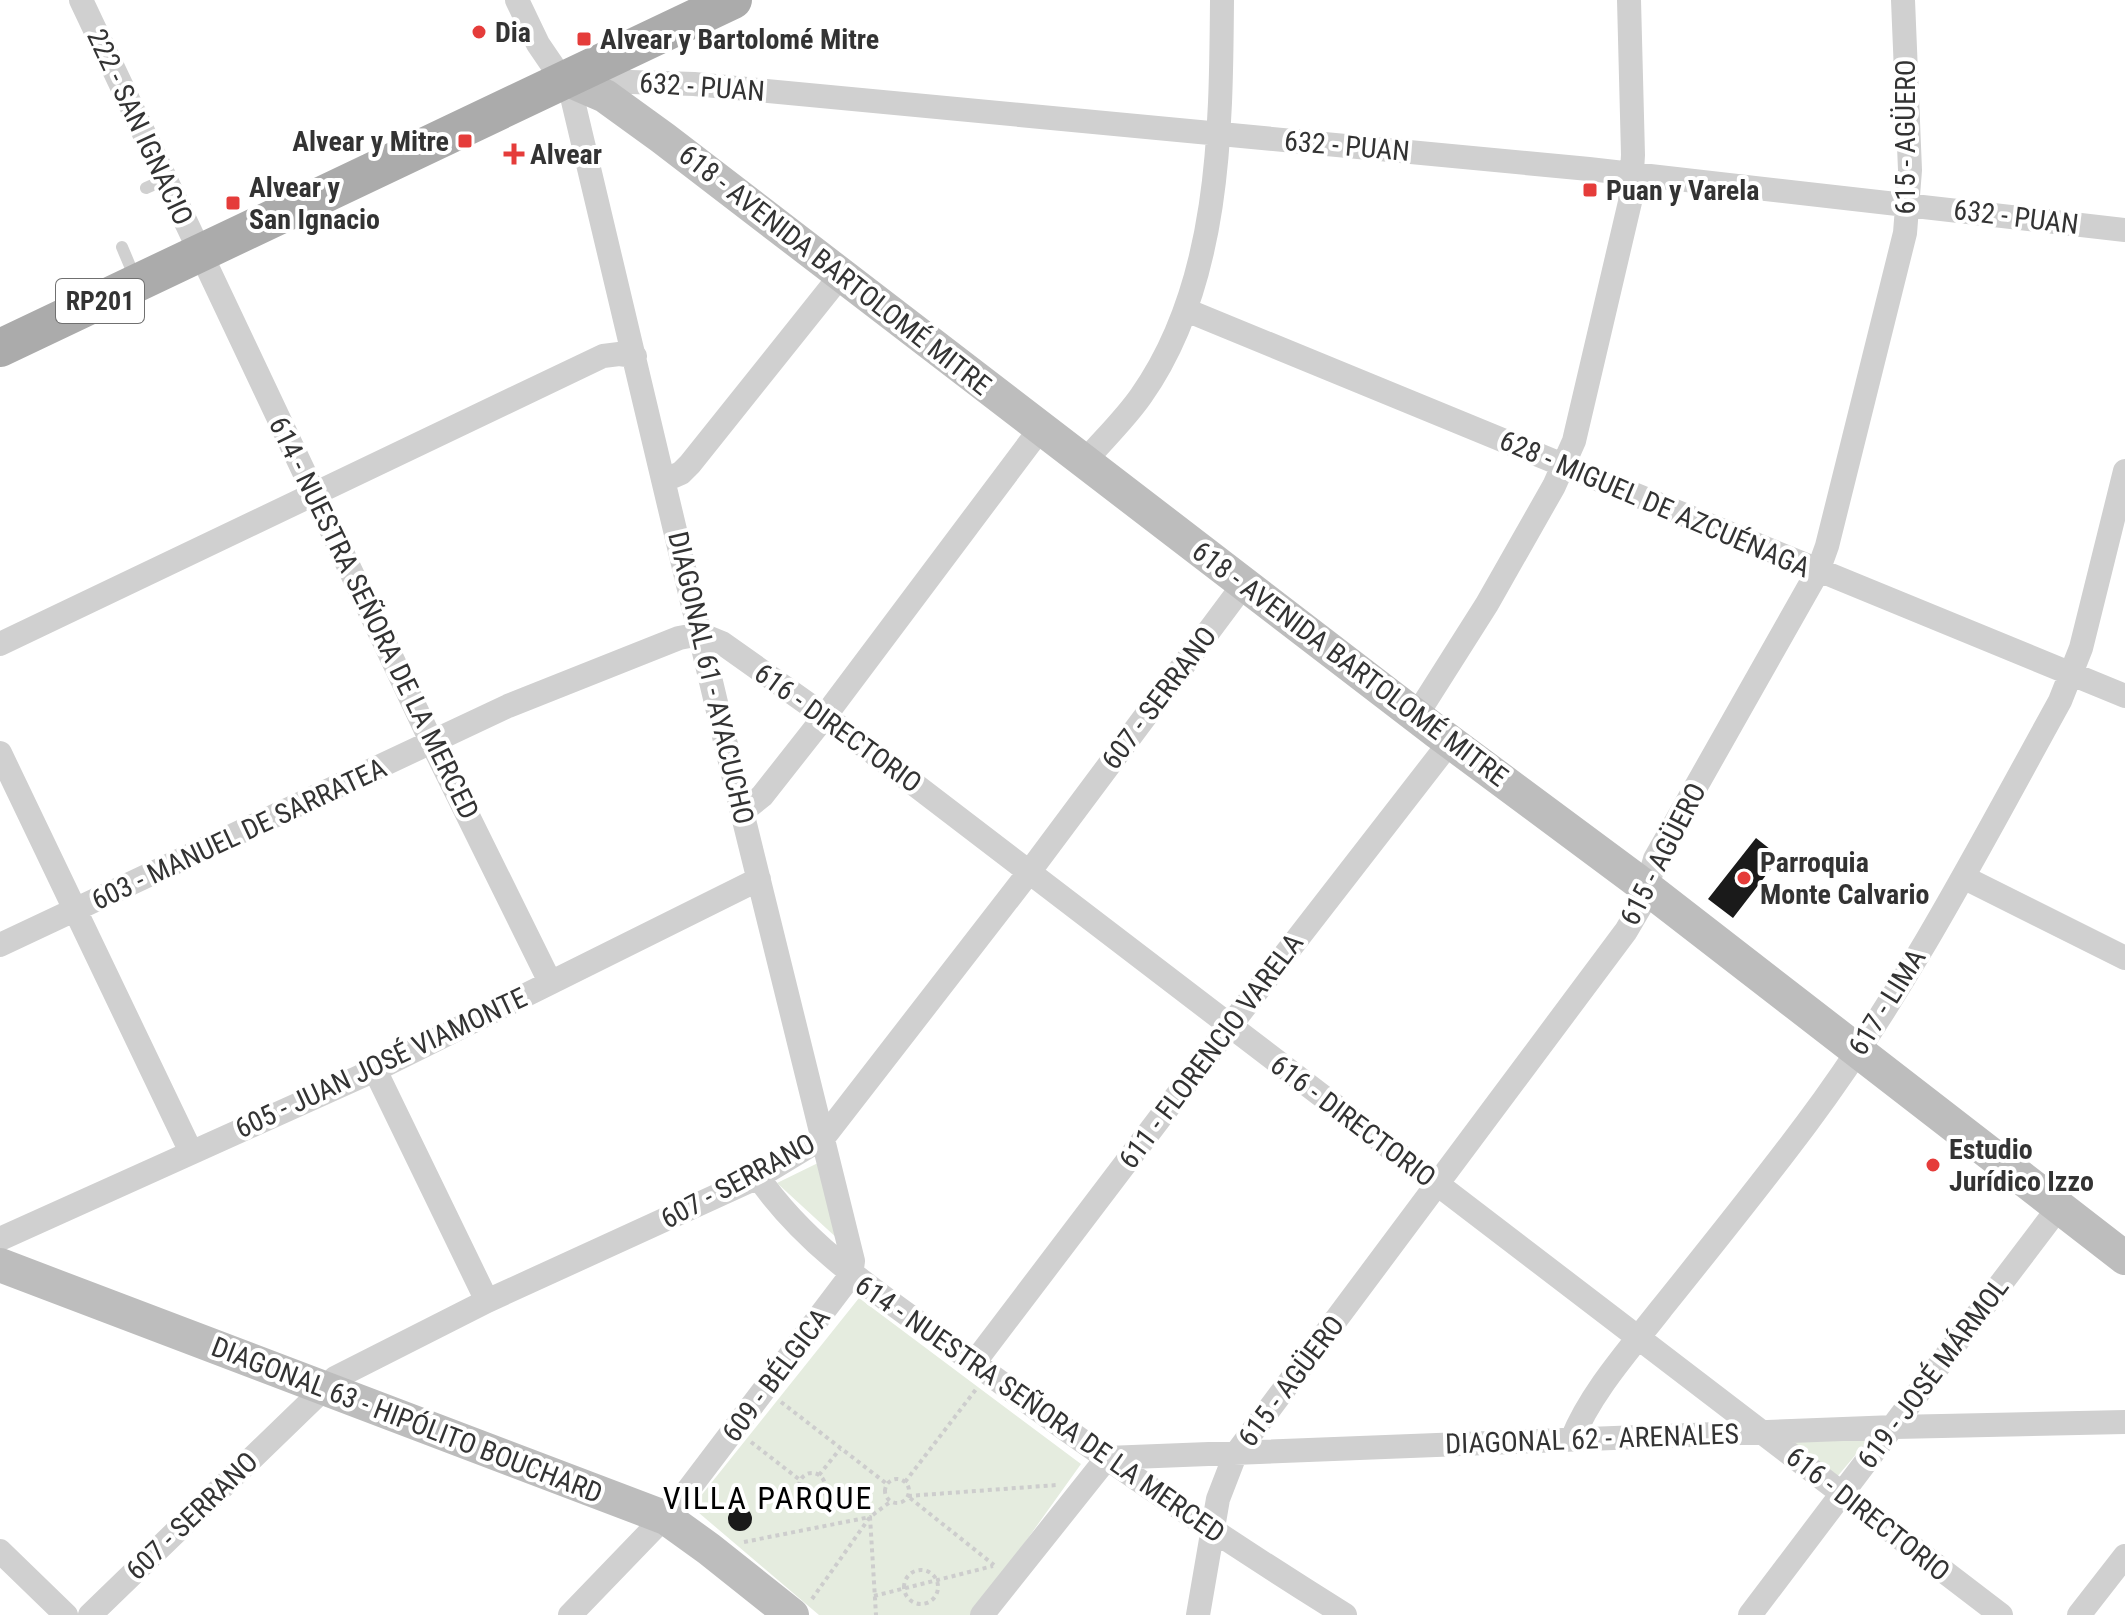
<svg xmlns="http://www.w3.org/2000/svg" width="2125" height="1615" viewBox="0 0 2125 1615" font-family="'Roboto Condensed',sans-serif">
  <rect width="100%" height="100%" fill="#fff"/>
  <path fill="#e5ecdf" d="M820 1162 839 1240 777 1183Z
    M859 1298 1081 1464 973 1615H819L692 1507Z
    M1869 1439 1836 1478 1790 1441Z"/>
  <path fill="#1a1a1a" d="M1756 838 1780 857 1733 918 1708 899Z
    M728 1519a12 12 0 1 1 24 0a12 12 0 1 1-24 0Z"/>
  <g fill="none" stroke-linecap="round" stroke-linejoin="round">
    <path stroke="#cdcdcd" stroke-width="4" stroke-dasharray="4 4" stroke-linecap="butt" d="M781 1402 887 1484
      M751 1442 800 1480
      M799 1486a13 13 0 1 1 26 0a13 13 0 1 1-26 0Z
      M819 1475 840 1449
      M885 1491a12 12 0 1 1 24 0a12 12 0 1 1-24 0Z
      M905 1482 977 1388
      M908 1496 1057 1485
      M910 1498 994 1565
      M744 1542 870 1517 876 1615
      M904 1587a17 17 0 1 1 34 0a17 17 0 1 1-34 0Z
      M874 1596 993 1566
      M812 1599 870 1517 890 1502"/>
    <path stroke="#d0d0d0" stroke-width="12" d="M146 188 164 180
      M122 247 130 266"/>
    <path stroke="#d0d0d0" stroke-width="24" d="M81 0 432 743 550 982
      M517 0 538 44 555 69
      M1186 310 2125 696
      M1085 461C1103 440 1125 419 1141 396 1220 284 1221 132 1222 0
      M665 480 681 473 690 464 841 275
      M0 644 603 356 619 354 635 356
      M1416 716 1487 604 1554 486 1574 441 1630 202 1633 155 1629 0
      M0 753 191 1152
      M742 812 762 796 825 716 1041 428
      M1963 877 2125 958
      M0 945 508 706 679 638 700 634 722 643 825 716 2001 1615
      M375 1070 487 1301
      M758 1177C813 1256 897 1305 973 1362 1094 1452 1217 1535 1345 1615
      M0 1239 375 1070 759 879
      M974 1363 1229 1027 1450 742
      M1572 1439C1591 1392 1629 1350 1661 1309 1710 1248 1760 1186 1807 1123 1905 992 1981 844 2060 701L2081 648 2125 471
      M0 1551 66 1615
      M90 1615 335 1378 487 1301 758 1177 824 1137 1030 871 1244 584
      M570 1615 679 1502 851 1275 853 1261 742 812 568 80 694 84 1589 169 2125 230
      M982 1615 1107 1458 1895 1427 2125 1422
      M1198 1615 1218 1499 1235 1455 1626 931 1643 902 1655 859 1818 571 1827 546 1905 233 1910 170 1903 0
      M1750 1615 2059 1207
      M2079 1615 2125 1556"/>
    <path stroke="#bdbdbd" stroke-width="34" d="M568 80 605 96 663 138 1437 732 1647 888 2125 1258
      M0 1265 666 1518 709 1549 792 1615"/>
    <path stroke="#ababab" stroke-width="38" d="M0 348 733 0"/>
  </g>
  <g fill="#e53c3a" stroke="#fff" stroke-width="3">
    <circle cx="479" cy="32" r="8"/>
    <rect x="576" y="31" width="16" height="16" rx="4"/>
    <rect x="457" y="133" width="16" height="16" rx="4"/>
    <path d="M510 142h8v8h8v8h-8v8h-8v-8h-8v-8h8z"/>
    <rect x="1582" y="182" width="16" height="16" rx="4"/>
    <rect x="225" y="195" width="16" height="16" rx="4"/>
    <circle cx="1744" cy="878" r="8"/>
    <circle cx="1933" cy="1165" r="8"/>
  </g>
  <g text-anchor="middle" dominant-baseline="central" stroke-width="8" stroke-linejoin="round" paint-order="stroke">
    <rect fill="#fff" stroke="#707070" stroke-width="2" x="56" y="279" width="88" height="44" rx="6"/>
    <g font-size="26" font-weight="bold" fill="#333">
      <text x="100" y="301">RP201</text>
    </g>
    <g font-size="28" font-weight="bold" fill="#333" stroke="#fff" text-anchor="start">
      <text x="495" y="32">Dia</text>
      <text x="600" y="39">Alvear y Bartolomé Mitre</text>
      <text x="449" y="141" text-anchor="end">Alvear y Mitre</text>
      <text x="530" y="154">Alvear</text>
      <text x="249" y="187">Alvear y<tspan x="249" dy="32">San Ignacio</tspan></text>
      <text x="1606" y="190">Puan y Varela</text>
      <text x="1760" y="862">Parroquia<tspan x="1760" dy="32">Monte Calvario</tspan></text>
      <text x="1949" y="1149">Estudio<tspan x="1949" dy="32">Jurídico Izzo</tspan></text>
    </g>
    <g font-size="28" fill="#333" stroke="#fff">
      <text transform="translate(702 87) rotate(4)">632 - PUAN</text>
      <text transform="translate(140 127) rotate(65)">222 - SAN IGNACIO</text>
      <text transform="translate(1905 137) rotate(-90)">615 - AGÜERO</text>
      <text transform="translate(1347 146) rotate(5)">632 - PUAN</text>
      <text transform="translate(2016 217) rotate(7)">632 - PUAN</text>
      <text transform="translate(835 270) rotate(38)">618 - AVENIDA BARTOLOMÉ MITRE</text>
      <text transform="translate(1655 504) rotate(23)">628 - MIGUEL DE AZCUÉNAGA</text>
      <text transform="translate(374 618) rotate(64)">614 - NUESTRA SEÑORA DE LA MERCED</text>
      <text transform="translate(1350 664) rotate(37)">618 - AVENIDA BARTOLOMÉ MITRE</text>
      <text transform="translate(711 678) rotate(77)">DIAGONAL 61 - AYACUCHO</text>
      <text transform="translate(1159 698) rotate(-53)">607 - SERRANO</text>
      <text transform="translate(838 728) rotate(36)">616 - DIRECTORIO</text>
      <text transform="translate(239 834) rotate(-25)">603 - MANUEL DE SARRATEA</text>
      <text transform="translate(1663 854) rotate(-63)">615 - AGÜERO</text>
      <text transform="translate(1887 1002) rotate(-58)">617 - LIMA</text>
      <text transform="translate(1211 1051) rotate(-53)">611 - FLORENCIO VARELA</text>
      <text transform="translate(381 1063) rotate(-25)">605 - JUAN JOSÉ VIAMONTE</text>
      <text transform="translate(1353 1121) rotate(37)">616 - DIRECTORIO</text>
      <text transform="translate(738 1181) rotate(-28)">607 - SERRANO</text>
      <text transform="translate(1933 1373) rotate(-53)">619 - JOSÉ MÁRMOL</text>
      <text transform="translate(776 1375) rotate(-53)">609 - BÉLGICA</text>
      <text transform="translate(1291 1381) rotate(-53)">615 - AGÜERO</text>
      <text transform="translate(1040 1409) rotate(35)">614 - NUESTRA SEÑORA DE LA MERCED</text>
      <text transform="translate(407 1420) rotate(21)">DIAGONAL 63 - HIPÓLITO BOUCHARD</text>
      <text transform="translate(1592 1439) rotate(-2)">DIAGONAL 62 - ARENALES</text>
      <text transform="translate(1868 1514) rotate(38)">616 - DIRECTORIO</text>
      <text transform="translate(192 1516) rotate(-44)">607 - SERRANO</text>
    </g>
    <g font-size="32" letter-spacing="2" fill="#000" stroke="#fff">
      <text x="768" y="1498">VILLA PARQUE</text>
    </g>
  </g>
</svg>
